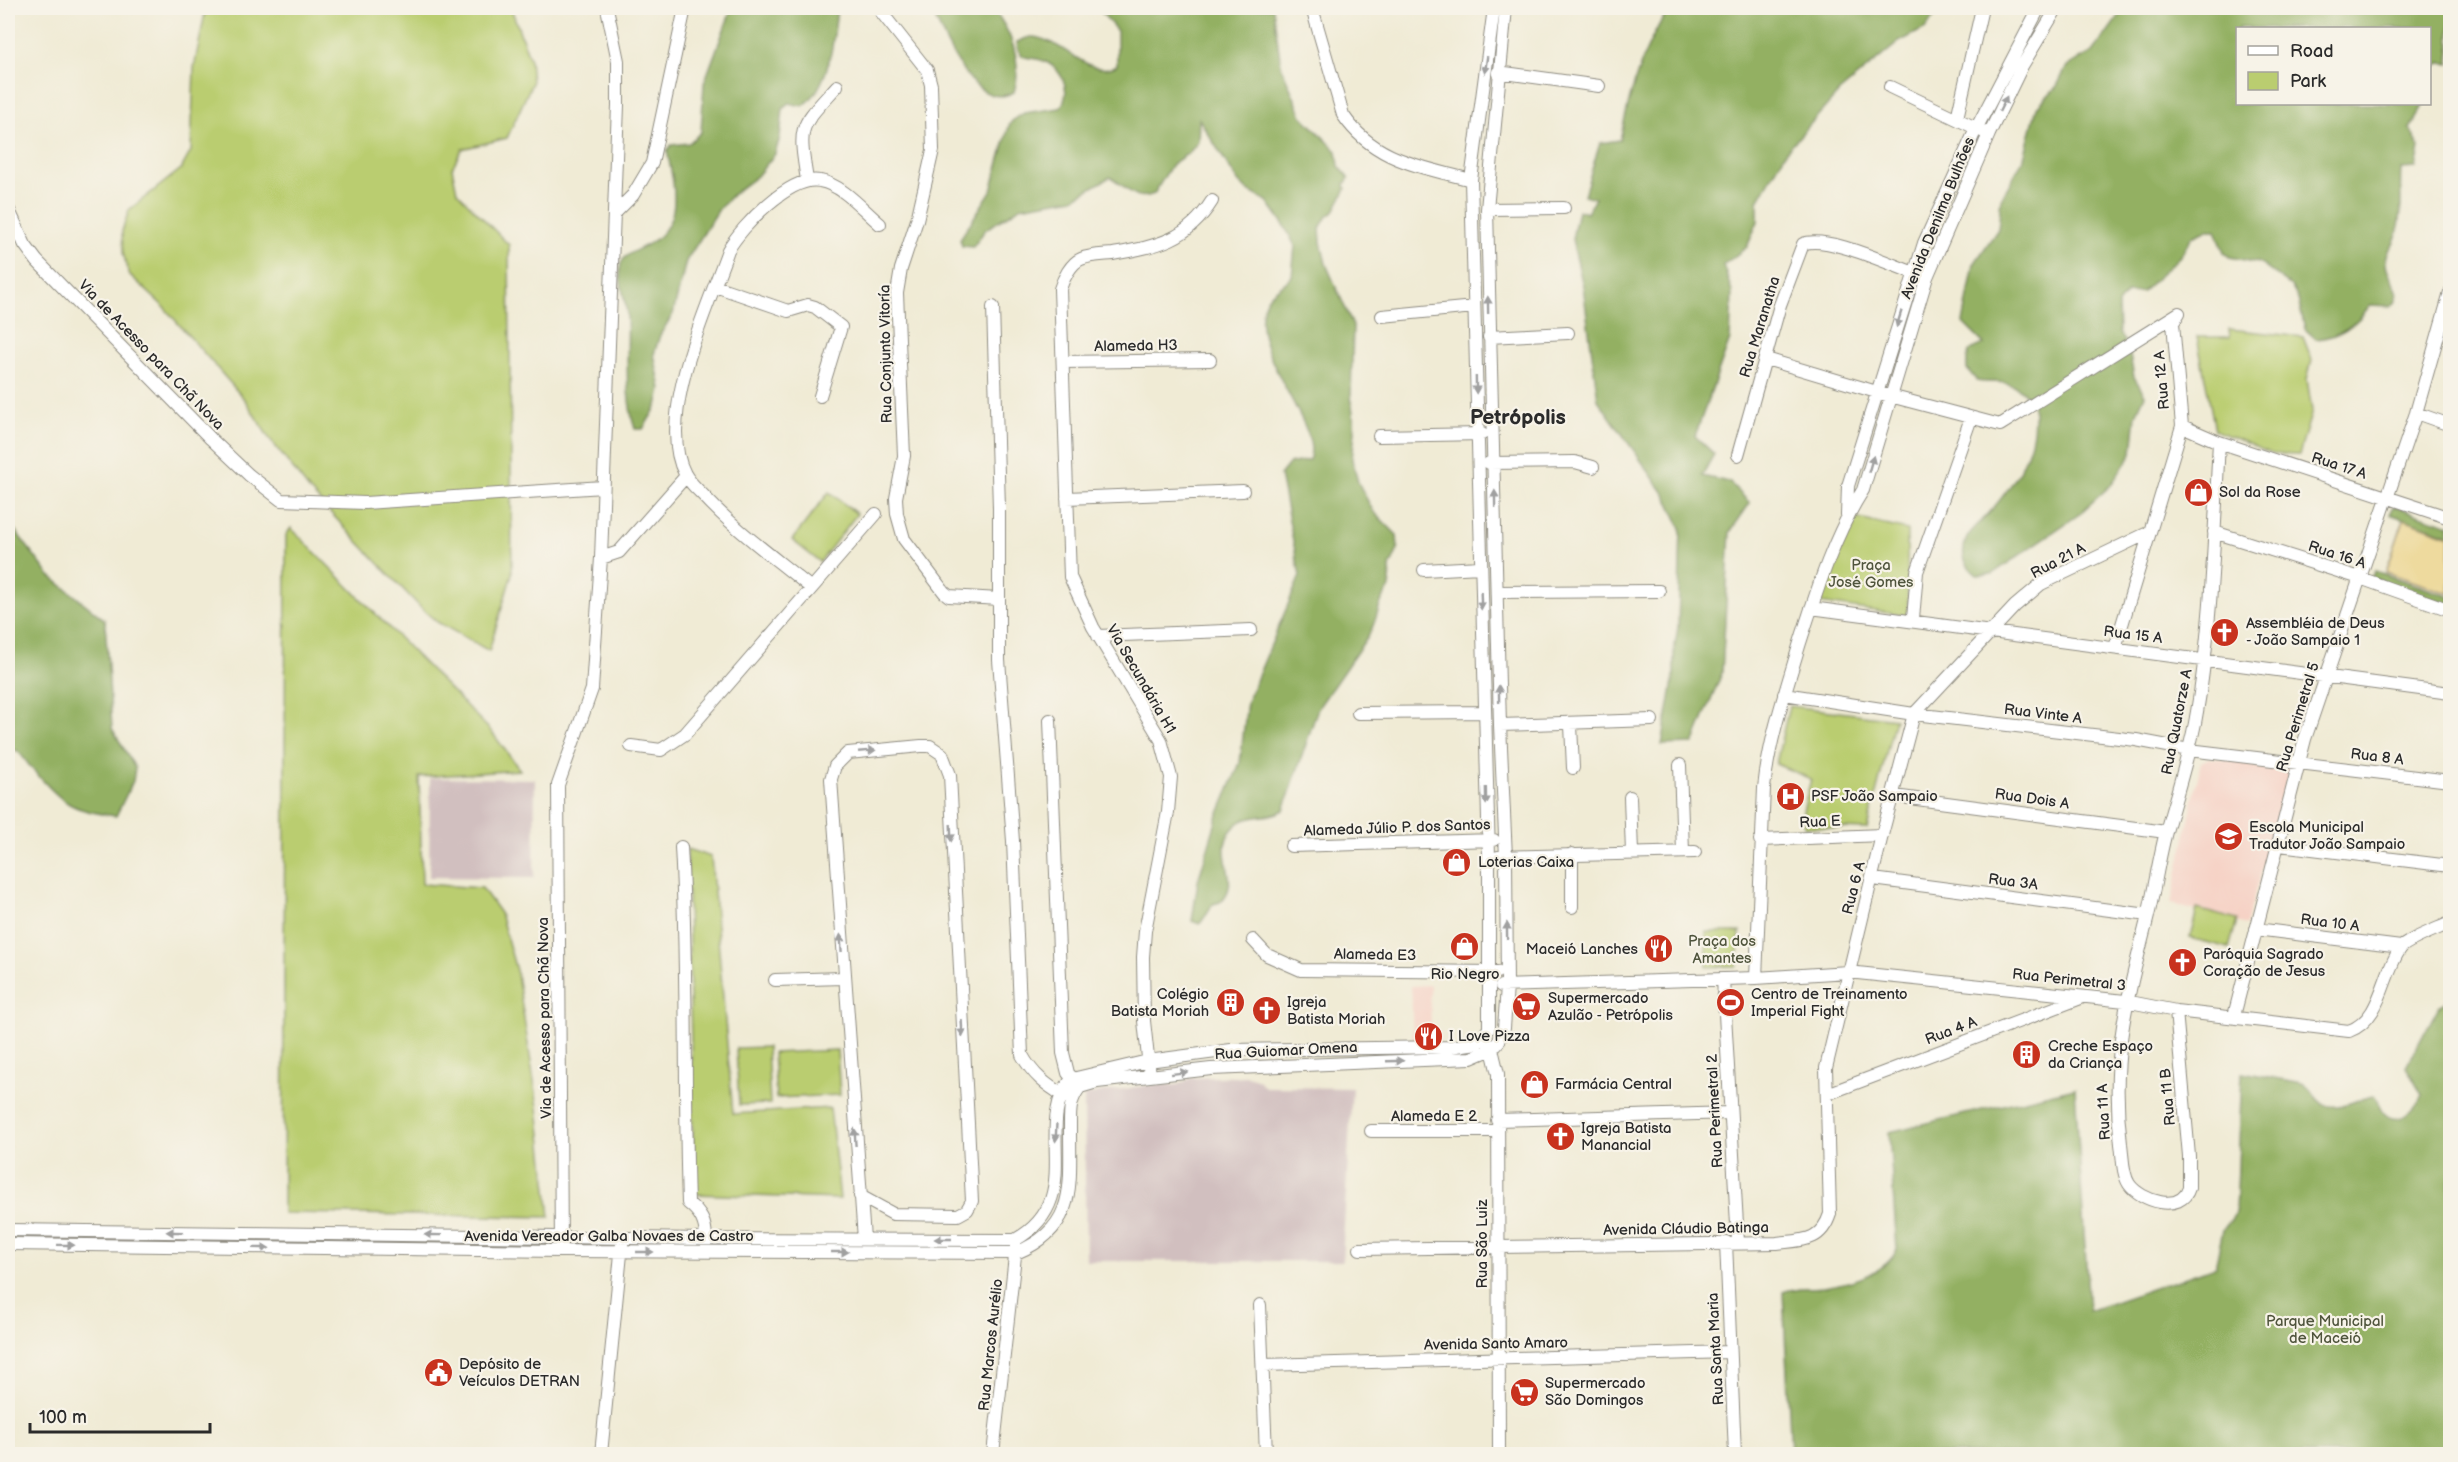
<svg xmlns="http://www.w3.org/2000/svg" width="2458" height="1462" viewBox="0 0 2458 1462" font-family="'Balsamiq Sans',sans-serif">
  <rect width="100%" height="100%" fill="#f7f3e8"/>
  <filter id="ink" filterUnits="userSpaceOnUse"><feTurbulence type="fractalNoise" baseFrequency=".0167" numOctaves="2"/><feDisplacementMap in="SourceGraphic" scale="12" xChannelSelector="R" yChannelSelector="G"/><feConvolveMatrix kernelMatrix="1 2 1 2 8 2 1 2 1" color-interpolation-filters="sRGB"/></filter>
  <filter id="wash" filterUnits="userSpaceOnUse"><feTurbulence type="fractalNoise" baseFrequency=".008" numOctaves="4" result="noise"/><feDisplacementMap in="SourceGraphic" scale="24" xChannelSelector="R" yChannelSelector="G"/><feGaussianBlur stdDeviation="1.35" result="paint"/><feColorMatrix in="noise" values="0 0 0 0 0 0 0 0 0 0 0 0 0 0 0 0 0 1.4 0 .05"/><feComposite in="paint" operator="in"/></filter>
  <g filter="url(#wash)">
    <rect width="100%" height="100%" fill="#f0ebd5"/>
    <path fill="#f6d1c5" d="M2209 758 2291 767 2246 925 2171 904 2201 762Z
      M1430 985 1431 1040H1413L1411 986Z"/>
    <path fill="#d1bfbf" d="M430 778 535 779 534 878 429 877Z
      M1247 1076 1257 1079 1265 1087 1352 1088 1342 1261H1086L1084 1095 1156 1084 1177 1085 1191 1078Z"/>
    <path fill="#bacd70" stroke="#727c4e" stroke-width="1.5" d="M206 8H511L530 60 532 83 507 138 462 149 452 168 457 192 509 245 512 574 489 651 437 622 421 608 310 491 269 438 245 400 162 305 129 274 123 253 122 231 129 210 181 169 191 151 194 68Z
      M2229 329 2303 337 2312 360 2307 379 2312 411 2299 455 2272 454 2215 430 2197 337H2230Z
      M829 492 857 514 820 562 792 540Z
      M1851 517 1907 530 1908 616 1819 603Z
      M291 528 491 731 520 770 419 777 422 884 482 888 500 913 517 974 538 1107 550 1217 283 1213 286 535Z
      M1789 706 1895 719 1867 829 1805 827 1803 810 1811 779 1776 764Z
      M687 849 711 857 733 1114 830 1108 840 1199 694 1194Z
      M2197 909 2237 920 2229 948 2190 938Z
      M1706 932H1740L1737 966 1707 967Z
      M767 1047 770 1104 739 1105 736 1048Z
      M837 1050 840 1095 776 1098 773 1053Z"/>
    <path fill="#93b062" stroke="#5f6e46" stroke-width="1.5" d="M732 8H837C834 39 830 86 803 106L788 103 783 109 780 137 775 154 757 176 733 194 719 209 686 261 673 314 660 335 654 354 661 389 657 406 643 429H635C623 391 629 353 627 314 626 300 617 277 621 264 624 255 635 251 643 247 685 227 675 189 667 151L671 145 689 143 701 132 704 83Z
      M931 8H992C1011 30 1023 62 1014 92 974 114 942 35 931 8Z
      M1098 8H1273L1281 66 1302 116 1337 151 1339 166 1349 178 1345 184 1346 189 1333 213 1327 216 1320 228 1321 242 1326 264 1353 326 1351 396 1355 431 1352 460 1358 482 1373 511 1397 535 1398 549 1390 567V588C1376 604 1379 618 1368 636L1318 708 1284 810C1269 819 1250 814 1240 822 1204 849 1247 879 1220 902L1213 904 1200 924 1192 921 1198 881 1217 818 1240 763 1247 702 1300 576 1280 475 1289 464 1309 460C1324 427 1247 354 1264 305 1268 291 1284 287 1292 276L1295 246 1284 225 1267 201 1248 191 1237 180 1199 119 1198 142 1189 153 1172 164 1154 194C1134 203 1126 185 1110 177L1074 198 1020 207 985 230 973 247 962 246 960 239 991 191 1009 126 1012 121 1024 113 1060 108C1074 89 1060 64 1037 59 1032 58 1027 58 1022 56L1018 50 1017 42C1021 41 1027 37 1031 37 1060 37 1091 81 1117 65V31Z
      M1670 8H1940L1926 28 1899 42 1839 92 1788 149 1758 201V221L1747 247 1723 265 1732 292 1730 339 1695 436 1714 454 1702 476 1729 482 1750 503 1730 532 1722 673 1693 744 1662 745 1674 675V651L1678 627 1681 528 1666 496 1598 400 1583 286 1572 239 1578 210 1587 213 1595 198 1584 195 1600 143 1620 140C1630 93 1642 47 1670 8Z
      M2125 8H2450V64L2442 62 2430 69V28H2238V104H2424L2410 129 2420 148 2416 168 2401 169C2399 190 2404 212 2397 234 2394 245 2385 252 2386 264 2387 280 2407 292 2392 306L2370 305C2357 324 2340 337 2316 339L2305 329 2298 299 2291 286 2259 263 2230 257 2224 252 2216 230H2206L2192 236 2181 255 2142 292 2127 293 2118 304 2119 332 2129 350 2134 377 2145 395 2136 415 2132 453 2111 485 2078 515 1992 574 1977 575C1965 565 1960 556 1966 540 1970 529 1983 521 1990 512 2013 485 2034 455 2034 418 2035 403 2024 389 2009 384 2000 381 1987 383 1977 381L1967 369C1966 353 1968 349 1984 344L1963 323 1974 264 1998 229 2001 199 2024 158 2037 107 2057 86 2067 66 2093 52Z
      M2394 506 2450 525V535L2390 514Z
      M8 521 49 575 105 620 112 728 135 768 133 781 116 816C69 809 66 806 34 771 27 764 23 755 16 750L8 752Z
      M2375 571 2450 597V605L2371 577Z
      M2450 1000V1454H1791L1783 1292C1798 1286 1809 1289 1824 1287 1850 1283 1885 1274 1897 1250L1889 1132 2075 1088 2089 1311 2215 1267 2223 1230 2236 1213 2242 1072 2302 1083C2312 1088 2313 1097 2322 1103 2337 1113 2358 1097 2374 1096 2378 1101 2380 1109 2384 1113 2399 1128 2416 1108 2422 1095L2406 1067 2439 1006Z"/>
    <path fill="#eeda9e" stroke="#8c8264" stroke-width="1.5" d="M2404 519 2450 536V594L2386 572Z"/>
  </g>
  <g filter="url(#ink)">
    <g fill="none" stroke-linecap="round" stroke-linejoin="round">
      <defs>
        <path id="minor" d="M878 8 927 70 931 85 933 150 917 220 901 269 897 293 904 456 896 498 897 514 904 539 944 592 949 596 999 599
          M1312 8 1343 115C1374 161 1420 166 1471 180
          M1498 72 1599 86
          M1890 87 1982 131
          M1957 118 1982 8
          M807 180C798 124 799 128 837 86
          M8 208 25 245 37 261 211 439 249 475 281 500 365 503 603 487
          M1487 209 1564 208
          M614 214 633 195 652 163 685 8
          M715 286 788 311 808 305 815 307 841 327 820 396
          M993 307 999 508V660L1013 841 1022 1055C1033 1075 1046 1085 1066 1097
          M1382 316 1474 307
          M1489 337 1568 333
          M1766 359 1890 396 2000 425 2179 313 2173 323 2182 426 2115 648
          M1063 362 1210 360
          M2416 413 2450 425
          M2182 426 2219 442 2450 518
          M1379 436 1482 434
          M1738 455 1780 305 1803 244C1827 234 1893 266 1920 275
          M1489 463 1575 462 1593 467
          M1067 498 1243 491
          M1847 515 1848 486 1924 243 1976 129 2039 8
          M2214 532 2360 578 2450 610
          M601 558 619 552 686 476
          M1424 570 1480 567
          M811 588C775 558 735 530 703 495 697 489 689 482 685 474 655 418 708 307 728 250 742 226 790 175 820 181 843 185 863 210 880 224
          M1497 592 1659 591
          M1811 608 2450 693
          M1913 619 1917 572 1971 418
          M1098 636 1251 630
          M1784 694 1914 714 2136 740 2189 750 2450 781
          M1358 713 1484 712
          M1050 720 1063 1053 1068 1073 1077 1084
          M1500 725 1652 720
          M1571 725 1573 768
          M631 746 661 750 685 734 876 514
          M1680 765 1683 852
          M1894 796 2166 832
          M1630 797 1632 853
          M1760 840 1882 835
          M2279 845 2450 866
          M1291 846 1494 840
          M681 847C688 966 684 1085 688 1203 701 1213 706 1223 706 1239
          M1572 854V907
          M1498 857 1695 852
          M1873 879 2148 915
          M2256 929 2401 947
          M1253 940 1267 955 1301 970 1497 972
          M1756 978 1764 788C1769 740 1785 693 1799 646 1816 593 1833 537 1863 490L1927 277 1989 134 2022 66 2057 8
          M1723 979 1738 1242
          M775 980 843 978
          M1501 986 1756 978 1848 972 2125 1001 2176 1011 2349 1031C2382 1019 2382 975 2400 949 2406 940 2440 928 2450 923
          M2176 1011 2189 1156V1188C2181 1214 2141 1201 2129 1184 2122 1173 2123 1157 2121 1144 2110 1057 2127 1000 2148 916 2155 887 2159 857 2167 828 2177 793 2188 758 2195 723 2212 631 2214 535 2219 442
          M2234 1016 2305 739 2416 413 2450 293
          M1482 1039 1489 1028V857L1471 180 1494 8
          M1488 1044 1492 1049 1498 1074 1499 1454
          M1150 1076 1144 1021 1143 957 1145 931 1168 812 1171 777 1161 740 1093 627 1070 577 1060 289C1063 279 1071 263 1081 259 1090 255 1103 255 1113 254 1157 246 1187 241 1212 201
          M1072 1079 1148 1061 1231 1050 1450 1047 1477 1043 1482 1039
          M1080 1087 1097 1082 1211 1069 1471 1058 1492 1049 1499 1041 1504 1028 1507 986 1506 857 1500 725 1487 209 1506 8
          M1827 1094 2081 998
          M1497 1120 1730 1113
          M1371 1131H1497
          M860 1196 893 1214 958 1215 967 1210 972 1201 950 775 942 754 930 746H921L848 753 835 766 831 779 864 1239
          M8 1230 706 1239 1015 1240C1089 1199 1031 1124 1072 1079
          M1726 1242 1735 1454
          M8 1244 561 1251 1016 1253C1077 1228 1070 1186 1070 1130 1070 1112 1069 1101 1080 1087
          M1360 1249 1777 1243C1803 1240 1821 1242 1830 1214L1826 1068 1882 835 1914 714 2015 606 2041 584 2150 532
          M561 1251 558 785 592 689 601 558 618 105V61L607 8
          M1260 1305 1266 1454
          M1264 1365 1730 1352
          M601 1454 622 1244
          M993 1454 1016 1247"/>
      </defs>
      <use href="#minor" stroke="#8e8b80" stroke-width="14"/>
      <use href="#minor" stroke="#fff" stroke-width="12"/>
    </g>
    <defs><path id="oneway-solid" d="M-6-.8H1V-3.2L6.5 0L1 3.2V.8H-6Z" transform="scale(1.5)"/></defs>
    <g fill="#a0a0a0">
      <use href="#oneway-solid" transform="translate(1486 65) rotate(98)"/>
      <use href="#oneway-solid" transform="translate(2003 104) rotate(-64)"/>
      <use href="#oneway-solid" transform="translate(1488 305) rotate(-91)"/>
      <use href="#oneway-solid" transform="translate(1899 319) rotate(107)"/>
      <use href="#oneway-solid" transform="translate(1476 385) rotate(89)"/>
      <use href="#oneway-solid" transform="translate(1871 464) rotate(-74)"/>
      <use href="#oneway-solid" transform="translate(1495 499) rotate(-91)"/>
      <use href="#oneway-solid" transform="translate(1481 601) rotate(88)"/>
      <use href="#oneway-solid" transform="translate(1499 694) rotate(-91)"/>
      <use href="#oneway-solid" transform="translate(867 751) rotate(-5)"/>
      <use href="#oneway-solid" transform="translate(1486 796) rotate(89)"/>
      <use href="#oneway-solid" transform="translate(951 833) rotate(88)"/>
      <use href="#oneway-solid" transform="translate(1507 931) rotate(-91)"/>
      <use href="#oneway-solid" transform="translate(841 943) rotate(-94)"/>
      <use href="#oneway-solid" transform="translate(962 1028) rotate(87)"/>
      <use href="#oneway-solid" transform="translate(1395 1061) rotate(-2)"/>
      <use href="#oneway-solid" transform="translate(1179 1073) rotate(-7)"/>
      <use href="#oneway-solid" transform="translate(1056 1133) rotate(93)"/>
      <use href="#oneway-solid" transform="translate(855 1137) rotate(-94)"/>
      <use href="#oneway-solid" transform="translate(175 1232) rotate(-179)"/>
      <use href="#oneway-solid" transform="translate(433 1235) rotate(-179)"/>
      <use href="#oneway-solid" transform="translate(943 1239) rotate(-180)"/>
      <use href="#oneway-solid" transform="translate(66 1245) rotate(1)"/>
      <use href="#oneway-solid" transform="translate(261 1248) rotate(1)"/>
      <use href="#oneway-solid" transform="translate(645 1252)"/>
      <use href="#oneway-solid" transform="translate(840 1252)"/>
    </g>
  </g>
  <defs>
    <symbol id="shop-disc" viewBox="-11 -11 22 22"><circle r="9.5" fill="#c8321e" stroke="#f7f3e8"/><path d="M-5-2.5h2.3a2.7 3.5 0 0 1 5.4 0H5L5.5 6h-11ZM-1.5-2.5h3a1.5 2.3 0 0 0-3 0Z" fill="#fff"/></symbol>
    <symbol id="church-disc" viewBox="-11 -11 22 22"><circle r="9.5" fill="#c8321e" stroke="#f7f3e8"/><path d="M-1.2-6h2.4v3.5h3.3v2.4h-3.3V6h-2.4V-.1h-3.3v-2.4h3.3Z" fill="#fff"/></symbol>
    <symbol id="hospital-disc" viewBox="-11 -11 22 22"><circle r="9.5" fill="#c8321e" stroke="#f7f3e8"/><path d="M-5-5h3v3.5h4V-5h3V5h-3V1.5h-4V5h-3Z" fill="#fff"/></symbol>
    <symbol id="school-disc" viewBox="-11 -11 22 22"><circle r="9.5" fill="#c8321e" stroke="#f7f3e8"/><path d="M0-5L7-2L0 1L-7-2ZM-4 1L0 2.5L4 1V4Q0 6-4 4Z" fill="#fff"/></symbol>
    <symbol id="restaurant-disc" viewBox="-11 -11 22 22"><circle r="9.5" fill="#c8321e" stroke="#f7f3e8"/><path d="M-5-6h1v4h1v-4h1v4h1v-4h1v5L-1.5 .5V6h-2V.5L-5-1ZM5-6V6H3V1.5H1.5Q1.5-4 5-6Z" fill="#fff"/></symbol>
    <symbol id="building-disc" viewBox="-11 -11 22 22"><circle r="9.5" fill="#c8321e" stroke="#f7f3e8"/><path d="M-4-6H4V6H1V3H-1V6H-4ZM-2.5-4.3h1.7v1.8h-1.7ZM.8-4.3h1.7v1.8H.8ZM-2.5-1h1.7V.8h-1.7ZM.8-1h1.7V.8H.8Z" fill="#fff"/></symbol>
    <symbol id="stadium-disc" viewBox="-11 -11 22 22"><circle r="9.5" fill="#c8321e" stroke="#f7f3e8"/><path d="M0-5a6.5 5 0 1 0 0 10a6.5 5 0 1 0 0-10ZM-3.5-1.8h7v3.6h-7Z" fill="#fff"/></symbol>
    <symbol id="supermarket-disc" viewBox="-11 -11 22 22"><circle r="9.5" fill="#c8321e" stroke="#f7f3e8"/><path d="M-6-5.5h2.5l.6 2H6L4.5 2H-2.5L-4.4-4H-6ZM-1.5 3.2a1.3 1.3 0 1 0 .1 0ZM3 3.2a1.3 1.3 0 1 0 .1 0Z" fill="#fff"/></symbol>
    <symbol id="civic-disc" viewBox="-11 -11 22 22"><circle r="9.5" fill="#c8321e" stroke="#f7f3e8"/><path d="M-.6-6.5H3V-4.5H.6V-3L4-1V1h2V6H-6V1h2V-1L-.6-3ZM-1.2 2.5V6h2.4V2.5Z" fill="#fff"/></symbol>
  </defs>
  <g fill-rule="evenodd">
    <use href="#shop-disc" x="2182" y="476" width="33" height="33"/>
    <use href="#church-disc" x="2208" y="616" width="33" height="33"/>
    <use href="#hospital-disc" x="1774" y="780" width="33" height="33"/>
    <use href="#school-disc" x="2212" y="820" width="33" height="33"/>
    <use href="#shop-disc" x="1440" y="846" width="33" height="33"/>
    <use href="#shop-disc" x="1448" y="930" width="33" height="33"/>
    <use href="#restaurant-disc" x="1642" y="932" width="33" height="33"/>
    <use href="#church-disc" x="2166" y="946" width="33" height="33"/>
    <use href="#building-disc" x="1214" y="986" width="33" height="33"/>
    <use href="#stadium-disc" x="1714" y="986" width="33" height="33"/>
    <use href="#supermarket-disc" x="1510" y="990" width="33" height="33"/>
    <use href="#church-disc" x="1250" y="994" width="33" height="33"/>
    <use href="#restaurant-disc" x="1412" y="1020" width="33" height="33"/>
    <use href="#building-disc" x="2010" y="1038" width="33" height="33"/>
    <use href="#shop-disc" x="1518" y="1068" width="33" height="33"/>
    <use href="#church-disc" x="1544" y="1120" width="33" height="33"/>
    <use href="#civic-disc" x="422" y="1356" width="33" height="33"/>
    <use href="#supermarket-disc" x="1508" y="1376" width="33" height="33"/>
  </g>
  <g text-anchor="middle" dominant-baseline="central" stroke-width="4.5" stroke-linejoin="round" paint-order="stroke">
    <g font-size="15" fill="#2b2b2b" stroke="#f7f3e8">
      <text transform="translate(1938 218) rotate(-68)">Avenida Denilma Bulhões</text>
      <text transform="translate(1760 327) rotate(-73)">Rua Maranatha</text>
      <text transform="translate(1136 346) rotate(-1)">Alameda H3</text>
      <text transform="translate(886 354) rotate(-91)">Rua Conjunto Vitoría</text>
      <text transform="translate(151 355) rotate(46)">Via de Acesso para Chã Nova</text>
      <text transform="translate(2162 380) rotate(-95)">Rua 12 A</text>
      <text transform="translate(2339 466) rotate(18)">Rua 17 A</text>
      <text transform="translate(2337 555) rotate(18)">Rua 16 A</text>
      <text transform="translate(2058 561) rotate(-28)">Rua 21 A</text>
      <text transform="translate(2133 635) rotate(7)">Rua 15 A</text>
      <text transform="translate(1141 679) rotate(60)">Via Secundária H1</text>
      <text transform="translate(2043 714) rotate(7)">Rua Vinte A</text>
      <text transform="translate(2298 717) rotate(-73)">Rua Perimetral 5</text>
      <text transform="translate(2177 722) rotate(-79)">Rua Quatorze A</text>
      <text transform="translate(2377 757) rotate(7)">Rua 8 A</text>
      <text transform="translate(2032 799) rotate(8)">Rua Dois A</text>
      <text transform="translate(1820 822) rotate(-3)">Rua E</text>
      <text transform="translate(1397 828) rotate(-2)">Alameda Júlio P. dos Santos</text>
      <text transform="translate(2013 882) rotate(7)">Rua 3A</text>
      <text transform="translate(1854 888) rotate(-76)">Rua 6 A</text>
      <text transform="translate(2330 923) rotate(7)">Rua 10 A</text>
      <text transform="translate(1375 955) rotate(1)">Alameda E3</text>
      <text transform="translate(2069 980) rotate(6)">Rua Perimetral 3</text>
      <text transform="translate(545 1018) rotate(-91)">Via de Acesso para Chã Nova</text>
      <text transform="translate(1951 1031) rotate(-21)">Rua 4 A</text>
      <text transform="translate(1286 1051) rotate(-3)">Rua Guiomar Omena</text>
      <text transform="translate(2168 1097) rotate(-95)">Rua 11 B</text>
      <text transform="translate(1715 1111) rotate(-93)">Rua Perimetral 2</text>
      <text transform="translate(2104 1112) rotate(-93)">Rua 11 A</text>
      <text x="1434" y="1116">Alameda E 2</text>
      <text transform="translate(1686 1229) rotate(-1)">Avenida Cláudio Batinga</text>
      <text x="609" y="1236">Avenida Vereador Galba Novaes de Castro</text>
      <text transform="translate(1482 1244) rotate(-90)">Rua São Luiz</text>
      <text transform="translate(1496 1344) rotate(-1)">Avenida Santo Amaro</text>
      <text transform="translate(991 1345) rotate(-84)">Rua Marcos Aurélio</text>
      <text transform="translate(1716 1349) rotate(-93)">Rua Santa Maria</text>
    </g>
    <g font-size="15" fill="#2b2b2b" stroke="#f7f3e8" text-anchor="start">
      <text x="2219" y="492">Sol da Rose</text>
      <text x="2246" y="623">Assembléia de Deus<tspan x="2246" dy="17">- João Sampaio 1</tspan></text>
      <text x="1811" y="796">PSF João Sampaio</text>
      <text x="2249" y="827">Escola Municipal<tspan x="2249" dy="17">Tradutor João Sampaio</tspan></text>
      <text x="1478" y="862">Loterias Caixa</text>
      <text x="1638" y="949" text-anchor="end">Maceió Lanches</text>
      <text x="2203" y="954">Paróquia Sagrado<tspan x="2203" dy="17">Coração de Jesus</tspan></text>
      <text x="1465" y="974" text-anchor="middle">Rio Negro</text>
      <text x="1209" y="994" text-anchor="end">Colégio<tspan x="1209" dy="17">Batista Moriah</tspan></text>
      <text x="1751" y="994">Centro de Treinamento<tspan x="1751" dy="17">Imperial Fight</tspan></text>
      <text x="1548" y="998">Supermercado<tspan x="1548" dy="17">Azulão - Petrópolis</tspan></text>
      <text x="1287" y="1002">Igreja<tspan x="1287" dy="17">Batista Moriah</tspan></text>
      <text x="1449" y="1036">I Love Pizza</text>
      <text x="2048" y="1046">Creche Espaço<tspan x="2048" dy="17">da Criança</tspan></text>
      <text x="1555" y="1084">Farmácia Central</text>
      <text x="1581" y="1128">Igreja Batista<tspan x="1581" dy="17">Manancial</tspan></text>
      <text x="459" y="1364">Depósito de<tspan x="459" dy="17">Veículos DETRAN</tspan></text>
      <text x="1545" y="1383">Supermercado<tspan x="1545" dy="17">São Domingos</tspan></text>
    </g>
    <g font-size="15" fill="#4f543c" stroke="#f7f3e8">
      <text x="1871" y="565">Praça<tspan x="1871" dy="17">José Gomes</tspan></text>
      <text x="1722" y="941">Praça dos<tspan x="1722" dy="17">Amantes</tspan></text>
      <text x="2325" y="1321">Parque Municipal<tspan x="2325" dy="17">de Maceió</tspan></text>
    </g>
    <g font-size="21" font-weight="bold" fill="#2b2b2b" stroke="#f7f3e8">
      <text x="1518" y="417">Petrópolis</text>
    </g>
  </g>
  <rect width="2458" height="1462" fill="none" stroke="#f7f3e8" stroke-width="30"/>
  <rect x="2236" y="27" width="195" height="78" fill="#f7f3e8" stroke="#a5a39c" stroke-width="1.5"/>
  <rect x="2248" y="46" width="30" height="9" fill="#ffffff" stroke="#a5a39c" stroke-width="1.5"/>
  <text x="2290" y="57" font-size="18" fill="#2b2b2b">Road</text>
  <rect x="2248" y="72" width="30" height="18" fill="#bacd70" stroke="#a5a39c" stroke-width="1.5"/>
  <text x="2290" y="87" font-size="18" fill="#2b2b2b">Park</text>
  <path d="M30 1423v9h180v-9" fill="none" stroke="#2b2b2b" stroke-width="3"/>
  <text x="39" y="1423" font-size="18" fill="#2b2b2b" stroke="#f7f3e8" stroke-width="4.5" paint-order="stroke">100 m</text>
</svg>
